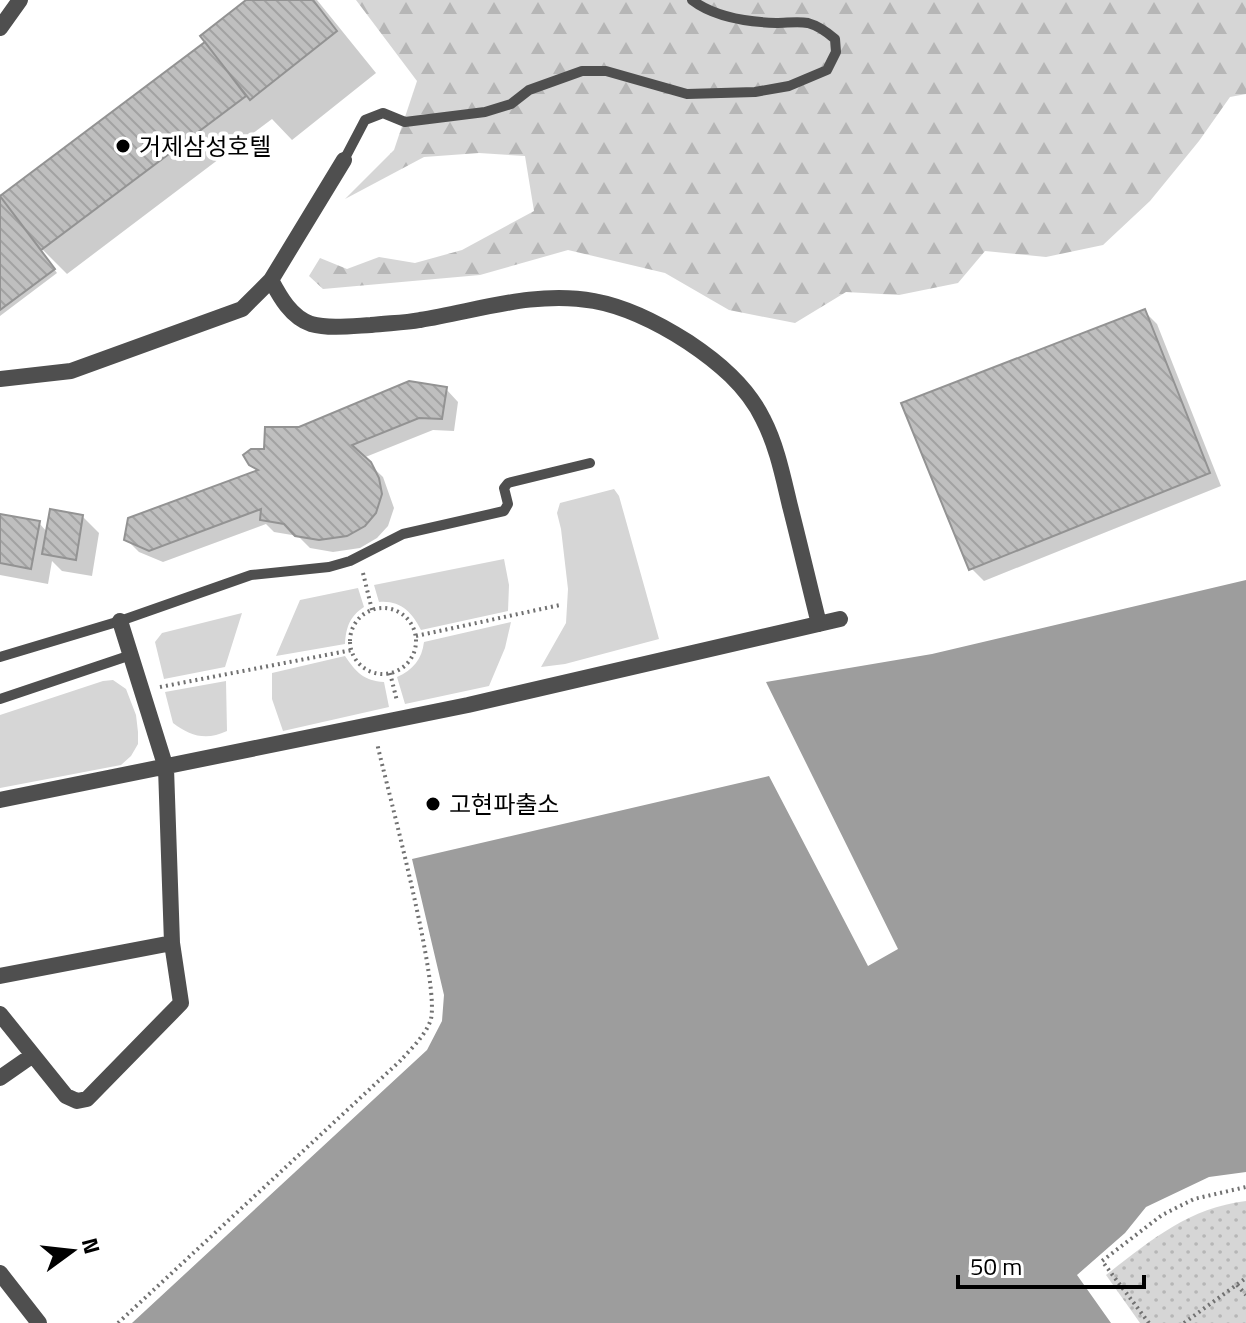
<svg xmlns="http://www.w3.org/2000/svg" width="1246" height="1323" viewBox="0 0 1246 1323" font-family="'Titillium Web','Noto Sans KR',sans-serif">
  <defs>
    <pattern id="forest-firs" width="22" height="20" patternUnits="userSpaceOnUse" patternTransform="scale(2)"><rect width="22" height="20" fill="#d6d6d6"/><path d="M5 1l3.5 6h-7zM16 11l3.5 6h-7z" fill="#b6b6b6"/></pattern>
    <pattern id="park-dots" width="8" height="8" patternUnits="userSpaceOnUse" patternTransform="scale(2)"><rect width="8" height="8" fill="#d6d6d6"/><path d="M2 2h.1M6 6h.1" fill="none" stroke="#b6b6b6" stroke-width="1.8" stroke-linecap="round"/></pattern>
    <pattern id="building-back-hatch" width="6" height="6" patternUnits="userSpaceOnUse" patternTransform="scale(2)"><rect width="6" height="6" fill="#bfbfbf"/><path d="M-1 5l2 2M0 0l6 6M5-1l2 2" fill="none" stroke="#a2a2a2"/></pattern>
  </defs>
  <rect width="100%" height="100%" fill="#fff"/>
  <path fill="#d6d6d6" d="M614 489 619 496 659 639 565 664 541 667 566 623 568 589 561 529 557 513 560 503Z
    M504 559 509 585 508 611 421 630C412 612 400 600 379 602L374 585Z
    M358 588 364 607C350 616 346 627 345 644L276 656 300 600Z
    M242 613 225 667 164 679 155 642 162 633Z
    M511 622 505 648 489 686 405 704 397 677C413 670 422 659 424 642Z
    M345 656C356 672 364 681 384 682L389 707 283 731 272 699V673Z
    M113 680 126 689 136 715 138 732V744L131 756 121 765 0 788V715L103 681Z
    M226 681 227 731C206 741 190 736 173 723L165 692Z"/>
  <path fill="url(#forest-firs)" d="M356 0H1246V94L1230 97 1199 141 1150 201 1103 245 1046 257 985 251 958 283 899 295 846 292 795 323 729 310 665 273 568 250 480 275 323 289 309 276 320 258 347 269 379 257 415 263 462 250 534 211 525 156 479 153 424 157 345 199 394 150 417 81Z"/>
  <path fill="url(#park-dots)" d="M1246 1201V1323H1140L1106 1275C1150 1241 1188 1208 1246 1201Z"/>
  <path fill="#9d9d9d" d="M1246 580V1172L1209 1177 1146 1207 1125 1233 1077 1275 1111 1323H132L427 1050 442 1021 444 995 412 859 769 776 868 966 898 949 766 682 932 654Z"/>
  <path fill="#0003" d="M249 0H317L376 73 292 140 272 119 67 274 41 248 39 249 57 273 0 316V197L208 42Z
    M1144 311 1157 324 1221 486 984 581 971 568Z
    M446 389 458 402 454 431 433 430 363 458 383 477 394 508 388 526 377 538 360 548 333 552 310 548 298 536 274 532 266 524 163 562 139 552 126 539 258 472 250 464 299 429Z
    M0 516 39 523 48 533 82 516 99 533 92 576 62 571 52 561 48 584 0 575Z"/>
  <path fill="url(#building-back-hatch)" stroke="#939393" stroke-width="2" d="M246 0H313L337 31 250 100 200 36Z
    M205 42 246 96 41 250 0 196Z
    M0 196 55 269 0 310Z
    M1145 309 1210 473 969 570 901 403Z
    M409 381 447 387 442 419 419 418 352 445 371 462 379 478 382 494 376 513 365 526 347 536 319 540 295 536 284 524 260 520 261 509 149 551 124 540 128 518 258 470 249 465 243 455 251 449H264L265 427H299Z
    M50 509 83 515 76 560 42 554Z
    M0 514 40 521 31 569 0 563Z"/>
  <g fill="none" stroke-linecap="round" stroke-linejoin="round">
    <path stroke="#717171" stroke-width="4" stroke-dasharray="2 4" stroke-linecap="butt" d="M363 573 372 610
      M350 641a33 33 0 1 1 66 0a33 33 0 1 1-66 0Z
      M416 636 560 605
      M390 673 397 701
      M160 687 352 650
      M1237 1285 1246 1295
      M118 1323 400 1061C410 1050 424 1037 430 1022 443 992 387 788 377 743
      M1149 1323 1102 1261 1162 1215 1194 1199 1246 1187
      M1184 1323 1246 1278"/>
    <path stroke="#4f4f4f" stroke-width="10" d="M344 160 365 120 383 113 405 122 485 112 511 104 529 90 582 71H606L687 94 755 92 789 86 827 70 836 52 835 39C827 32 819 26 808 23 798 21 787 23 776 23 749 22 714 17 692 0
      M0 657 120 621 251 575 329 567 350 561 403 534 504 511 508 504 504 488 508 483 590 463
      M0 699 131 655"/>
    <path stroke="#4f4f4f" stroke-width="16" d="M0 28 20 0
      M271 280C280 297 291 317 311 324 329 329 353 326 371 325 387 323 404 323 420 320 477 311 535 290 594 301 627 307 660 324 688 342 718 362 747 386 763 419 777 446 783 477 790 506 800 545 809 584 819 624
      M0 379 71 371 242 309 271 280 344 160
      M0 800 468 705 840 619
      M0 976 172 943
      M0 1014 66 1096 77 1101 87 1099 181 1003 172 943 166 768 120 621
      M0 1078 33 1055"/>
    <path stroke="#4f4f4f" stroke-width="16" d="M0 1273 39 1323"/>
  </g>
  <g fill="#000" stroke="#fff" stroke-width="3">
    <circle cx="123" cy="146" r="8"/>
    <circle cx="433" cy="804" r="8"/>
  </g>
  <g text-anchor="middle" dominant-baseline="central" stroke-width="8" stroke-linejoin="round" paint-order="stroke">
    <g font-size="24" fill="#000" stroke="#fff" text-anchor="start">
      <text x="139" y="146">거제삼성호텔</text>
      <text x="449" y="804">고현파출소</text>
    </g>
  </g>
  <g transform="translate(72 1251) rotate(75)" stroke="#ffffff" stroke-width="6" paint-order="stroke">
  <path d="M0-6L14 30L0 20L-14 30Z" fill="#000000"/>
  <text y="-12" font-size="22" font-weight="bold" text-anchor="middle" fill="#000000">N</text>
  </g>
  <path d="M958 1275v12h186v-12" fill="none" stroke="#000000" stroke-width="4"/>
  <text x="970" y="1275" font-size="24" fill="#000000" stroke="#ffffff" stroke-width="6" paint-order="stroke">50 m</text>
</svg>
